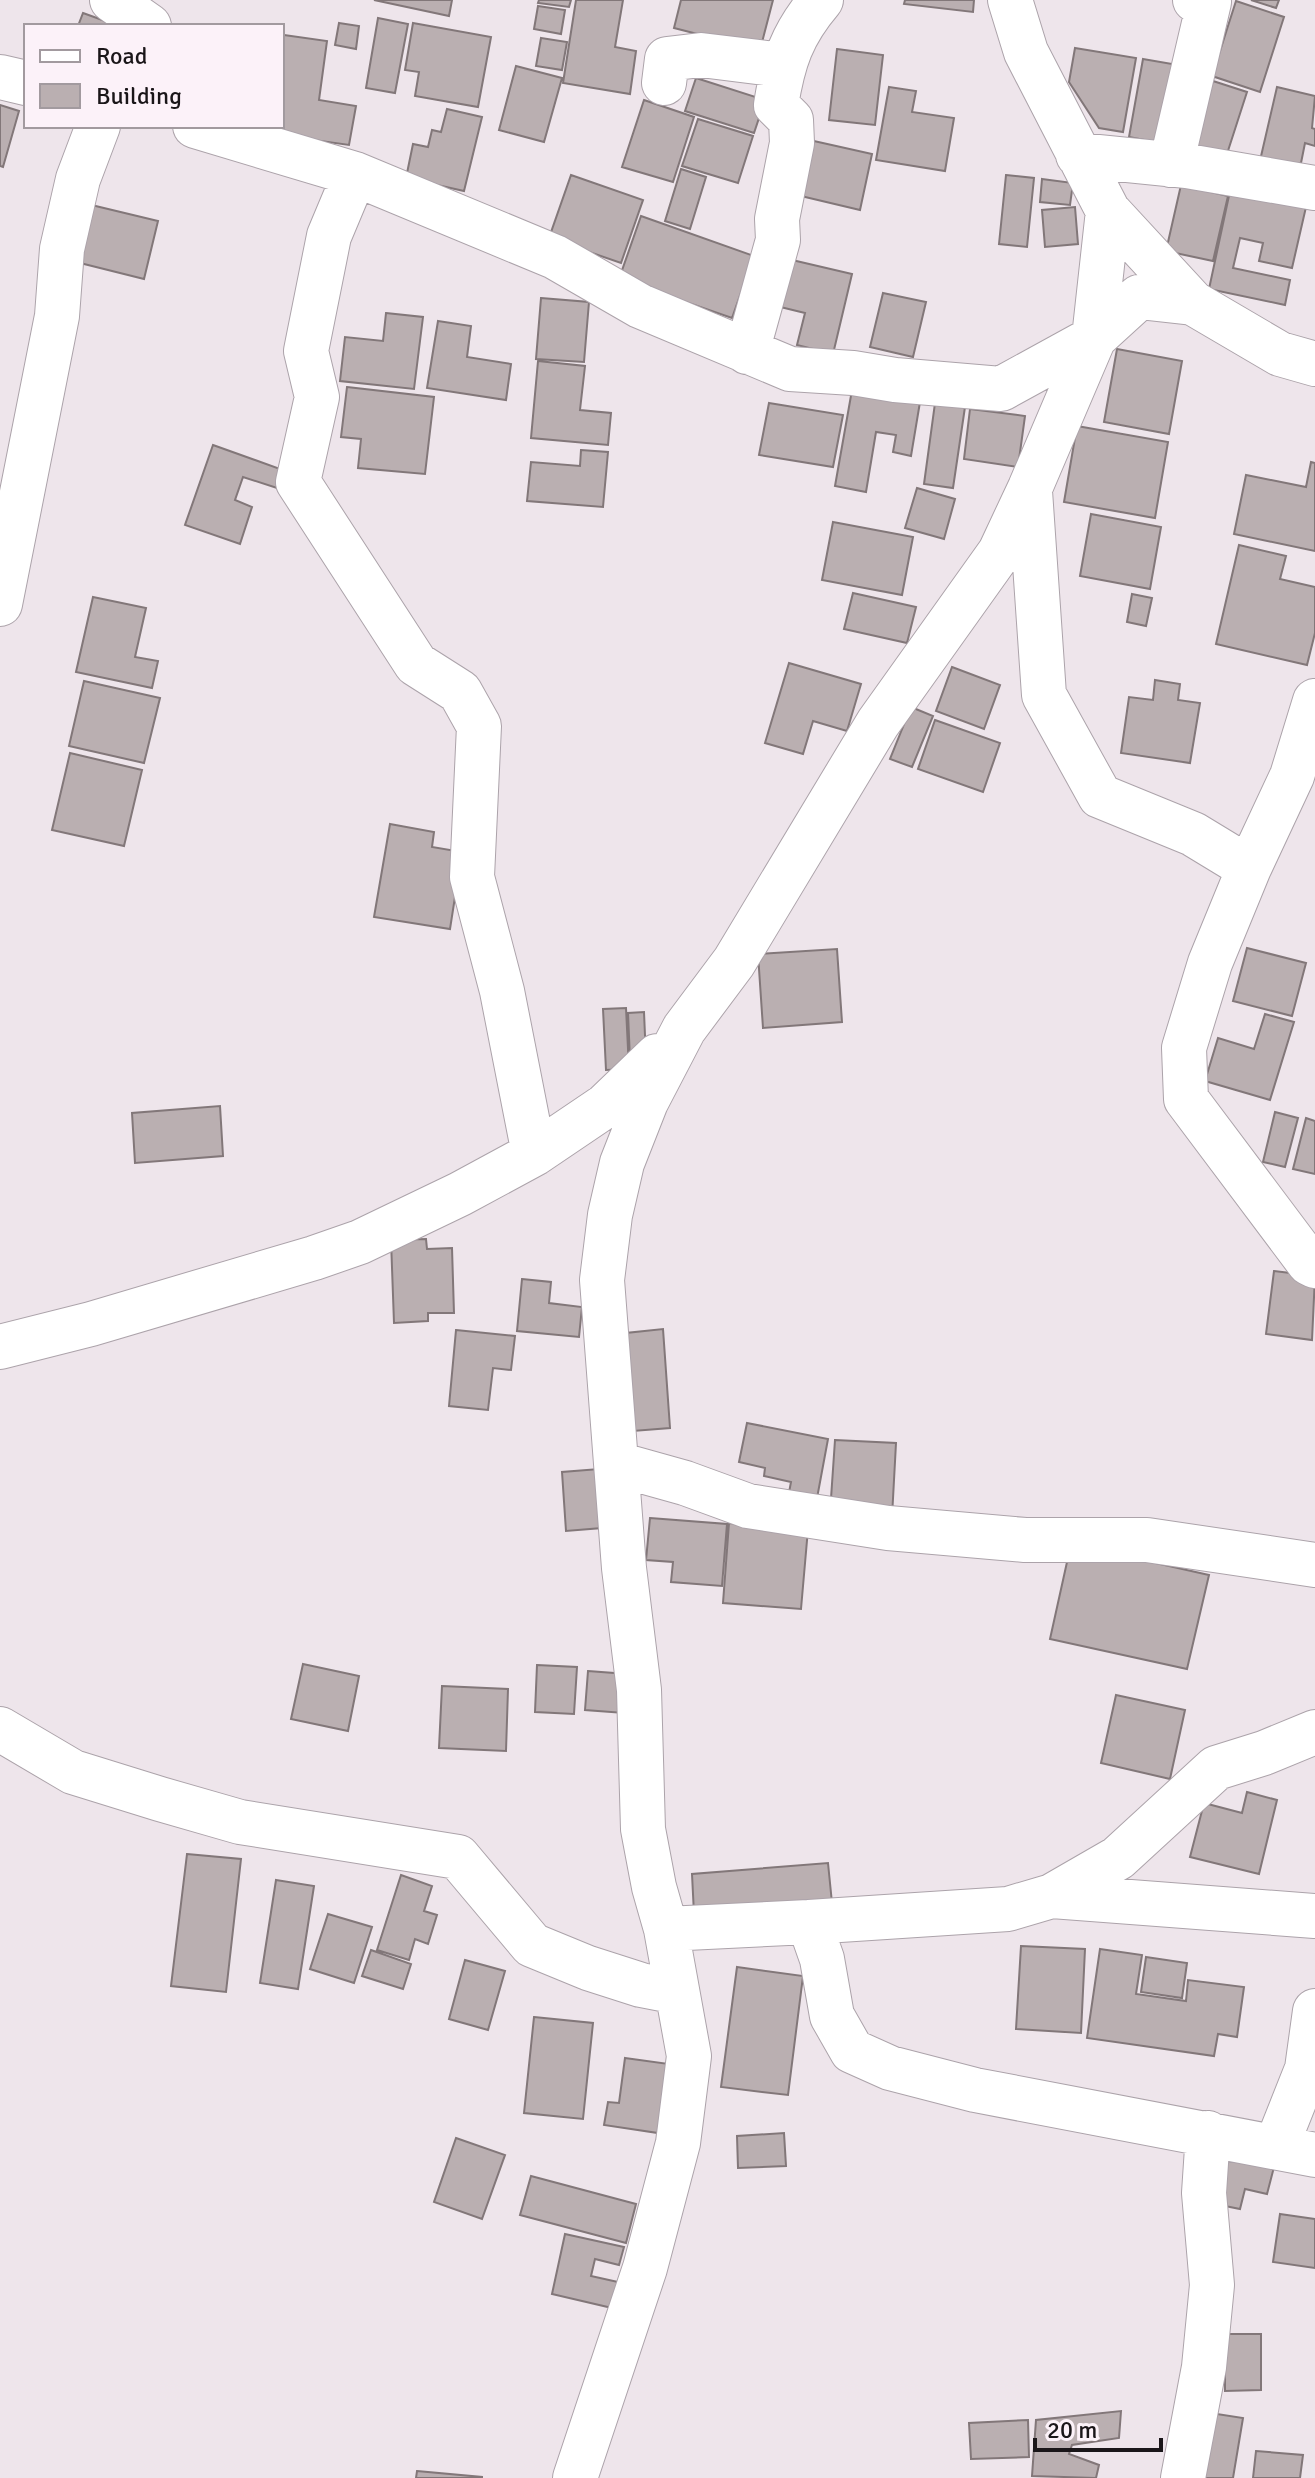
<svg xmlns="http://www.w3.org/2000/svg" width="1315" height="2478" viewBox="0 0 1315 2478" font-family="Signika,sans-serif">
  <rect width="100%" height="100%" fill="#eee5eb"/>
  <path fill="#baafb1" stroke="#827779" stroke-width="2" d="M374 0H452L449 16Z
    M539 0H571L569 7 538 3Z
    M576 0H623L615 47 636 51 630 94 563 83Z
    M681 0H773L760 50 674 28Z
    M905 0H974L973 12 904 4Z
    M1251 0H1279L1276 8Z
    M1236 1 1284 17 1260 92 1212 76Z
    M538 6 565 10 561 34 534 29Z
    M83 13 119 26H78Z
    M378 18 408 24 395 93 366 88Z
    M339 23 359 26 356 49 335 45Z
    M413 23 491 37 478 107 415 96 419 72 405 70Z
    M284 35 327 41 319 100 356 106 349 145 271 134 272 126H282Z
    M541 38 567 42 562 70 536 66Z
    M1075 48 1136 58 1123 132 1099 128 1069 82Z
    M837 49 883 55 875 125 829 120Z
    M1143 59 1178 65 1165 144 1129 137Z
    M516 66 562 78 544 142 499 130Z
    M696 78 765 100 754 133 685 111Z
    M1213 81 1247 92 1226 157 1192 146Z
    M889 87 916 91 912 112 954 118 945 171 876 160Z
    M1277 87 1315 96 1312 128 1315 129V146L1305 143 1301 163 1259 165Z
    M644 100 694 117 673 182 622 167Z
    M0 105 19 111 3 167 0 166Z
    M447 109 482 117 464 191 406 178 413 144 428 147 432 130 441 132Z
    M698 119 753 136 738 183 682 166Z
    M796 137 872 154 860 210 784 192Z
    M681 169 706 177 690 229 665 221Z
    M571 175 643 200 621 263 549 238Z
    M1006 175 1034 178 1027 247 999 244Z
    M1042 179 1073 183 1070 205 1040 202Z
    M1181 185 1228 196 1213 261 1166 251Z
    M1230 191 1306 207 1292 268 1259 261 1263 243 1240 238 1233 268 1290 280 1285 305 1209 289Z
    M79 202 158 221 144 279 64 259Z
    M1075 207 1078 244 1045 247 1042 210Z
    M641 216 754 256 732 318 619 279Z
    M775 256 852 274 833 354 797 345 805 313 764 303Z
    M883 293 926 302 913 357 870 347Z
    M541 298 589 302 584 362 536 359Z
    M386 313 423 317 414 389 340 381 345 337 383 341Z
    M438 321 471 326 467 357 511 364 506 400 427 388Z
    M1117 349 1182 361 1169 434 1104 422Z
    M538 361 585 366 580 410 611 413 608 445 531 438Z
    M347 387 434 397 425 474 358 468 361 439 341 437Z
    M852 390 920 402 911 456 893 452 896 435 876 432 866 492 835 486Z
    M769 403 843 415 833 467 759 455Z
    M935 403 965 407 953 488 924 484Z
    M970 409 1025 416 1018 467 964 459Z
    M1077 426 1168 442 1155 518 1064 502Z
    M213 445 283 470 277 488 243 477 235 500 252 507 240 544 185 525Z
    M581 450 608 452 603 507 527 501 531 462 580 466Z
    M1311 462 1315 463V551L1234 534 1246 475 1306 487Z
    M917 488 955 499 944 539 905 528Z
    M1091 514 1161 527 1150 589 1080 576Z
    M833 522 913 537 902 595 822 580Z
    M1239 545 1286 556 1280 579 1315 587V633L1307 665 1216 644Z
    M853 593 916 607 907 643 844 629Z
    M1132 594 1152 598 1146 626 1127 622Z
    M93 597 146 608 135 657 158 661 152 688 76 672Z
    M789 663 861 684 847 731 813 721 803 754 765 743Z
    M952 667 1000 685 984 729 936 711Z
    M1155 680 1180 684 1178 700 1200 703 1190 763 1121 753 1129 697 1153 700Z
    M84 681 160 698 144 763 69 746Z
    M911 707 933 716 912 767 890 759Z
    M935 720 1000 743 983 792 918 769Z
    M70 753 142 770 124 846 52 830Z
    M390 824 434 832 432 847 462 852 450 929 374 917Z
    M1247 948 1306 963 1292 1016 1233 1001Z
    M837 949 842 1022 763 1028 758 954Z
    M626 1008 629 1069 606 1070 603 1009Z
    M644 1012 646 1059 630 1060 628 1013Z
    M1265 1014 1294 1022 1270 1100 1205 1081 1218 1038 1254 1049Z
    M220 1106 223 1156 135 1163 132 1113Z
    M1275 1112 1298 1118 1285 1167 1263 1162Z
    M1306 1118 1315 1121V1174L1293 1169Z
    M426 1239 427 1249 452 1248 454 1313H428V1321L394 1323 391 1240Z
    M1274 1271 1315 1276 1312 1340 1266 1334Z
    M522 1279 551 1282 549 1303 582 1307 579 1337 517 1331Z
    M663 1329 670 1428 633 1431 626 1333Z
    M456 1330 515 1336 511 1370 493 1368 488 1410 449 1406Z
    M747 1423 828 1439 815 1509 787 1503 791 1482 764 1476 765 1468 739 1462Z
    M835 1440 896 1443 892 1517 830 1513Z
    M599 1469 602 1528 566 1531 562 1472Z
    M650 1518 727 1524 722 1586 671 1582 673 1562 646 1560Z
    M729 1523 808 1529 801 1609 723 1603Z
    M1071 1544 1209 1575 1187 1669 1050 1639Z
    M303 1664 359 1676 348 1731 291 1719Z
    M537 1665 577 1667 574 1714 535 1712Z
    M588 1671 627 1674 624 1713 585 1710Z
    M442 1686 508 1689 506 1751 439 1748Z
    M1116 1695 1185 1710 1170 1779 1101 1763Z
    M1247 1792 1277 1800 1259 1874 1190 1857 1204 1803 1242 1813Z
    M187 1854 241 1859 226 1992 171 1986Z
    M828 1863 832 1903 694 1914 692 1874Z
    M401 1875 432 1886 424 1911 437 1915 428 1944 415 1939 409 1960 377 1950Z
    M276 1880 314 1886 298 1989 260 1983Z
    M328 1914 372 1927 354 1983 310 1969Z
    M1021 1946 1085 1949 1081 2033 1016 2029Z
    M1100 1949 1142 1955 1136 1994 1186 2001 1188 1980 1244 1987 1237 2037 1218 2034 1214 2056 1087 2038Z
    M371 1950 411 1964 403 1989 362 1976Z
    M1146 1957 1187 1963 1182 1998 1141 1992Z
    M465 1960 505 1971 488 2030 449 2019Z
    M737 1967 803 1976 788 2095 721 2087Z
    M534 2017 593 2023 583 2119 524 2113Z
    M625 2058 669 2064 658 2133 604 2125 608 2102 619 2103Z
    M784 2133 786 2166 738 2168 737 2136Z
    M456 2138 505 2155 482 2219 434 2202Z
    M1221 2154 1274 2167 1267 2194 1245 2189 1240 2209 1215 2204Z
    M531 2176 636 2204 626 2243 520 2215Z
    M1280 2214 1315 2219V2268L1273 2262Z
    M565 2234 624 2247 619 2265 595 2259 591 2276 618 2282 612 2308 552 2294Z
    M1225 2334H1261V2390L1225 2391Z
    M1121 2411 1119 2438 1072 2445 1069 2454 1099 2465 1096 2478 1032 2476 1036 2420Z
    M1204 2412 1243 2418 1233 2478H1194Z
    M1028 2420 1029 2457 971 2459 969 2423Z
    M1256 2451 1303 2455 1300 2478H1253Z
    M417 2471 482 2477V2478H416Z"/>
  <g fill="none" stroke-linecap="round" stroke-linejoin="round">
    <defs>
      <path id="street" d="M112 0 149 26
        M1010 0 1026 52 1108 211 1193 303 1280 354 1315 364
        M0 77 26 83
        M664 83 667 59 701 55 782 65
        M195 126 355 174 555 257 640 306 790 369 853 373 895 380 1001 389 1094 338 1108 211
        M1078 155 1187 166 1315 188
        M1171 165 1209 2 1195 0
        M355 174 329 236 306 351 317 397 298 482 416 664 460 692 479 726 472 877 502 991 534 1154
        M747 352 778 240 777 219 792 143 791 120 776 105C783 61 792 34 821 0
        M1030 491 1044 695 1100 796 1193 834 1249 868
        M0 604 57 316 62 249 78 179 98 126
        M1315 701 1292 776 1249 868 1210 963 1184 1048 1186 1099 1309 1263 1315 1266
        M0 1347 91 1324 314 1258 360 1242 460 1194 534 1154 605 1106 657 1056
        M617 1464 685 1483 748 1506 888 1528 1025 1540H1147L1315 1565
        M0 1729 73 1772 160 1799 240 1822 458 1857 532 1945 588 1968 641 1985 677 1992
        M1052 1896 1118 1858 1216 1768 1264 1753 1315 1732
        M809 1922 1008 1909 1052 1896 1315 1916
        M666 1929 809 1922 822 1959 832 2016 852 2051 890 2068 975 2090 1315 2155
        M1276 2147 1307 2069 1315 2011
        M575 2478 645 2268 678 2143 689 2056 666 1929 654 1887 643 1829 639 1690 624 1568 602 1280 610 1215 622 1163 646 1102 684 1029 734 962 878 723 1000 552 1030 488 1094 338 1139 297 1193 303
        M1183 2478 1204 2367 1212 2285 1204 2193 1208 2133"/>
    </defs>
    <use href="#street" stroke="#aca3aa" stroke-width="46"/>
    <use href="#street" stroke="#fff" stroke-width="44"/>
  </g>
  <rect x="24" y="24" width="260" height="104" fill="#fcf2f9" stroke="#a29a9f" stroke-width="2"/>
  <rect x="40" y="50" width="40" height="12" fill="#ffffff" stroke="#a29a9f" stroke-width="2"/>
  <text x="96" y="64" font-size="24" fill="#1a1619">Road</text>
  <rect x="40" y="84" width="40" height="24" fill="#baafb1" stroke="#a29a9f" stroke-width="2"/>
  <text x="96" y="104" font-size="24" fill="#1a1619">Building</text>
  <path d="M1035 2438v12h126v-12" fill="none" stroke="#1a1619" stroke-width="4"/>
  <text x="1047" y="2438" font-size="24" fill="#1a1619" stroke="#fcf2f9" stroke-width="6" paint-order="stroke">20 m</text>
</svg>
